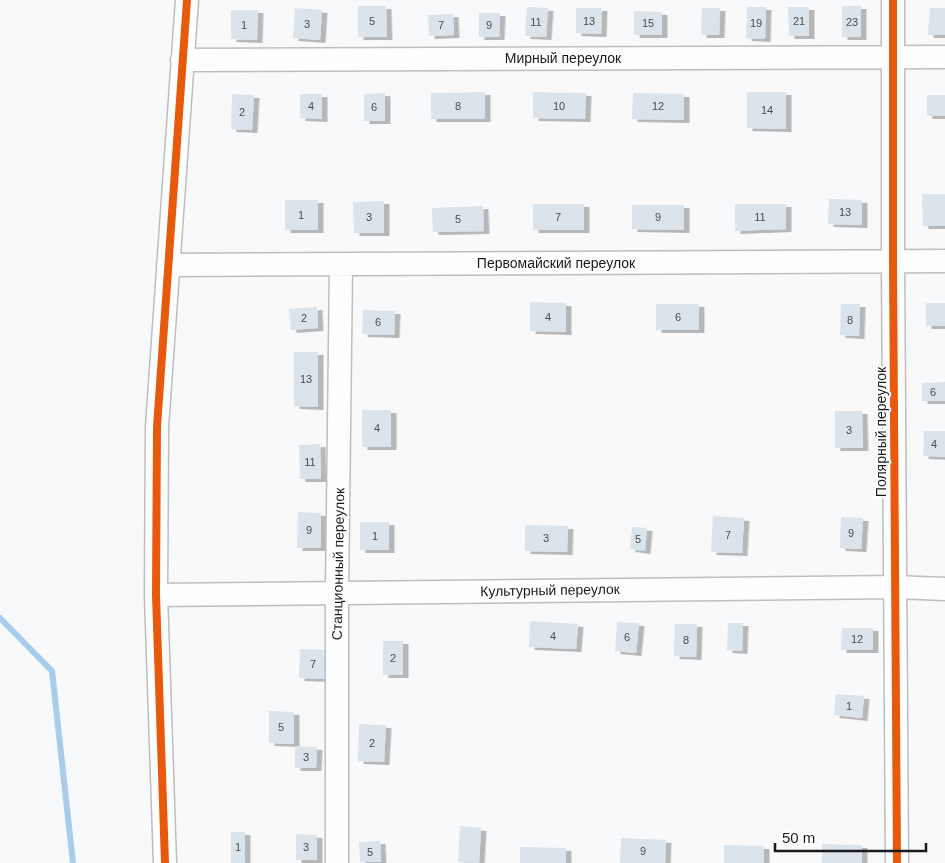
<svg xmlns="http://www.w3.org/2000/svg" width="945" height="863" viewBox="0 0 945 863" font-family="Arial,sans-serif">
  <defs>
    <filter id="shadow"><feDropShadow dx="5.5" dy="3" stdDeviation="0" flood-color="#0004"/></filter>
  </defs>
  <rect width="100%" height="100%" fill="#f7f9fb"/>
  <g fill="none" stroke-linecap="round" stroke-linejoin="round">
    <path stroke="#a8cce9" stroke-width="6" d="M0 618 52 671 73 863"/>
  </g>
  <path fill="#dce4eb" filter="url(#shadow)" d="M358 6H386L387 37H358Z
    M842 6H861V37H842Z
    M527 7 548 8 546 37 525 36Z
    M747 7H766L765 39 746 38Z
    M788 7H809V36H789Z
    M295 8 322 10 320 40 293 38Z
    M576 8H602L601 34 576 33Z
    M702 8H720L719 35H701Z
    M930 8H945V35H928Z
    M231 10H258L257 40 231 39Z
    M634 11 662 12V35H634Z
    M479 13H500L499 37H479Z
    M453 14 454 35 429 36 428 15Z
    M485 92V119H431V93Z
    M533 92 586 93 585 119 533 118Z
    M747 92H786V129L747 128Z
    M385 93V121H364V94Z
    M633 93 684 94V120L632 119Z
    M232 94 254 95 252 130 231 129Z
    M300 94H322V119L300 118Z
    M927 95H945V116H927Z
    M922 194H945V226H923Z
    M829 199 862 200V225L828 224Z
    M285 200H318V230H285Z
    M384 201V233H354L353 202Z
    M533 204H584V230H533Z
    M735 204H786V229L735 231Z
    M632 205H684V230L632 229Z
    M483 206 484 231 433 232 432 208Z
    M530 302 566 303V332L530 331Z
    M926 303H945V326H926Z
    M656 304H699V330H656Z
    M841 304H860L859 336 840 335Z
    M317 307 318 328 291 330 289 309Z
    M363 310 395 311 394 335 362 334Z
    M294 352H318V407L294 406Z
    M945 382V401H922V383Z
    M362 410H391V447H362Z
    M835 411H862L863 448H835Z
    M924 431H945V457L923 456Z
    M320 444 321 479H300L299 445Z
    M298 512 321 513V548H297Z
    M713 516 744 518 742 553 711 552Z
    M841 517 863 518 861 549 840 548Z
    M360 522H389V550H360Z
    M525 525 568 526 567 552 525 551Z
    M632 527 647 528 645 551 630 549Z
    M530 621 578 624 576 649 529 647Z
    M617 622 639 623 636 653 615 651Z
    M728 623H743L742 651 727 650Z
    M675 624H697L696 657 674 656Z
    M842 628H873V650H841Z
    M383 641H403V675H383Z
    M300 649 327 650 325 679 299 678Z
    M836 694 864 696 862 718 834 715Z
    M269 711 294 712V744L269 743Z
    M359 724 386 725 384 762 358 761Z
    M295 746 317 747 316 768H295Z
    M460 826 481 828 479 863 458 862Z
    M231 832H245V863H231Z
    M296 834 317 835V860H296Z
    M621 838 666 840 665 863H620Z
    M380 841 381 862H360L359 842Z
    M822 844 862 845V863H822Z
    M724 845 764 846V863H724Z
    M520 847 566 848V863H520Z"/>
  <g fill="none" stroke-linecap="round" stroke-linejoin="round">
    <defs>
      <path id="minor" d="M893 0V262L897 863
        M182 60 945 57
        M168 265 945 261
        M156 595 895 587 945 589
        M165 863 156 595 157 427 187 0
        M337 863V592L341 265"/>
    </defs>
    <use href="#minor" stroke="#bdbec0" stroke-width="25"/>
    <use href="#minor" stroke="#fefefe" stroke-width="22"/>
    <defs>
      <path id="cycleway" d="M893 0V262L897 863
        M165 863 156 595 157 427 187 0"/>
    </defs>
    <use href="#cycleway" stroke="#fff" stroke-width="11"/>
    <use href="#cycleway" stroke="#e8590c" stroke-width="8"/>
  </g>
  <g text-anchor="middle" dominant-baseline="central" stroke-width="4.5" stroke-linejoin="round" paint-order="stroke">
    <g font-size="11" fill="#4a4c4f">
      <text x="372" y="21">5</text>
      <text x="589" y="21">13</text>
      <text x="799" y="21">21</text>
      <text x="536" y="22">11</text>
      <text x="852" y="22">23</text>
      <text x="648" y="23">15</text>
      <text x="756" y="23">19</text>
      <text x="307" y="24">3</text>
      <text x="244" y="25">1</text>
      <text x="441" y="25">7</text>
      <text x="489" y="25">9</text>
      <text x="311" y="106">4</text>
      <text x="458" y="106">8</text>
      <text x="559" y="106">10</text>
      <text x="658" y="106">12</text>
      <text x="374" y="107">6</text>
      <text x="767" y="110">14</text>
      <text x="242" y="112">2</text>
      <text x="845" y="212">13</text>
      <text x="301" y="215">1</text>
      <text x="369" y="217">3</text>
      <text x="558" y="217">7</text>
      <text x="658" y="217">9</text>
      <text x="760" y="217">11</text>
      <text x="458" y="219">5</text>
      <text x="548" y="317">4</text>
      <text x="678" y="317">6</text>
      <text x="304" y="318">2</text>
      <text x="850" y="320">8</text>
      <text x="378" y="322">6</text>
      <text x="306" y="379">13</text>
      <text x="933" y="392">6</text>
      <text x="377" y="428">4</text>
      <text x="849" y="430">3</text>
      <text x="934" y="444">4</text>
      <text x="310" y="462">11</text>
      <text x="309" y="530">9</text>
      <text x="851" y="533">9</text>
      <text x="728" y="535">7</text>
      <text x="375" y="536">1</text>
      <text x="546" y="538">3</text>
      <text x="638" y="539">5</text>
      <text x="553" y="636">4</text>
      <text x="627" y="637">6</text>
      <text x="857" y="639">12</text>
      <text x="686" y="640">8</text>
      <text x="393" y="658">2</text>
      <text x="313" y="664">7</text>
      <text x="849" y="706">1</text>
      <text x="281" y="727">5</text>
      <text x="372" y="743">2</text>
      <text x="306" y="757">3</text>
      <text x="238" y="847">1</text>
      <text x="306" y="847">3</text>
      <text x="643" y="851">9</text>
      <text x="370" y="852">5</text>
    </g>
    <g font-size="14" fill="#191a1b" stroke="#fff">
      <text x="563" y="58">Мирный переулок</text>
      <text x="556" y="263">Первомайский переулок</text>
      <text transform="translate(881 432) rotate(-90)">Полярный переулок</text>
      <text transform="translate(338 564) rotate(-89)">Станционный переулок</text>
      <text transform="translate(550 590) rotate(-1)">Культурный переулок</text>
    </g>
  </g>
  <path d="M775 843v8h151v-8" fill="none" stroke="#191a1b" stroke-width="2.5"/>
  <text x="782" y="843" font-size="15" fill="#191a1b" stroke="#ffffff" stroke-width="4" paint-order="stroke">50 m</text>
</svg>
